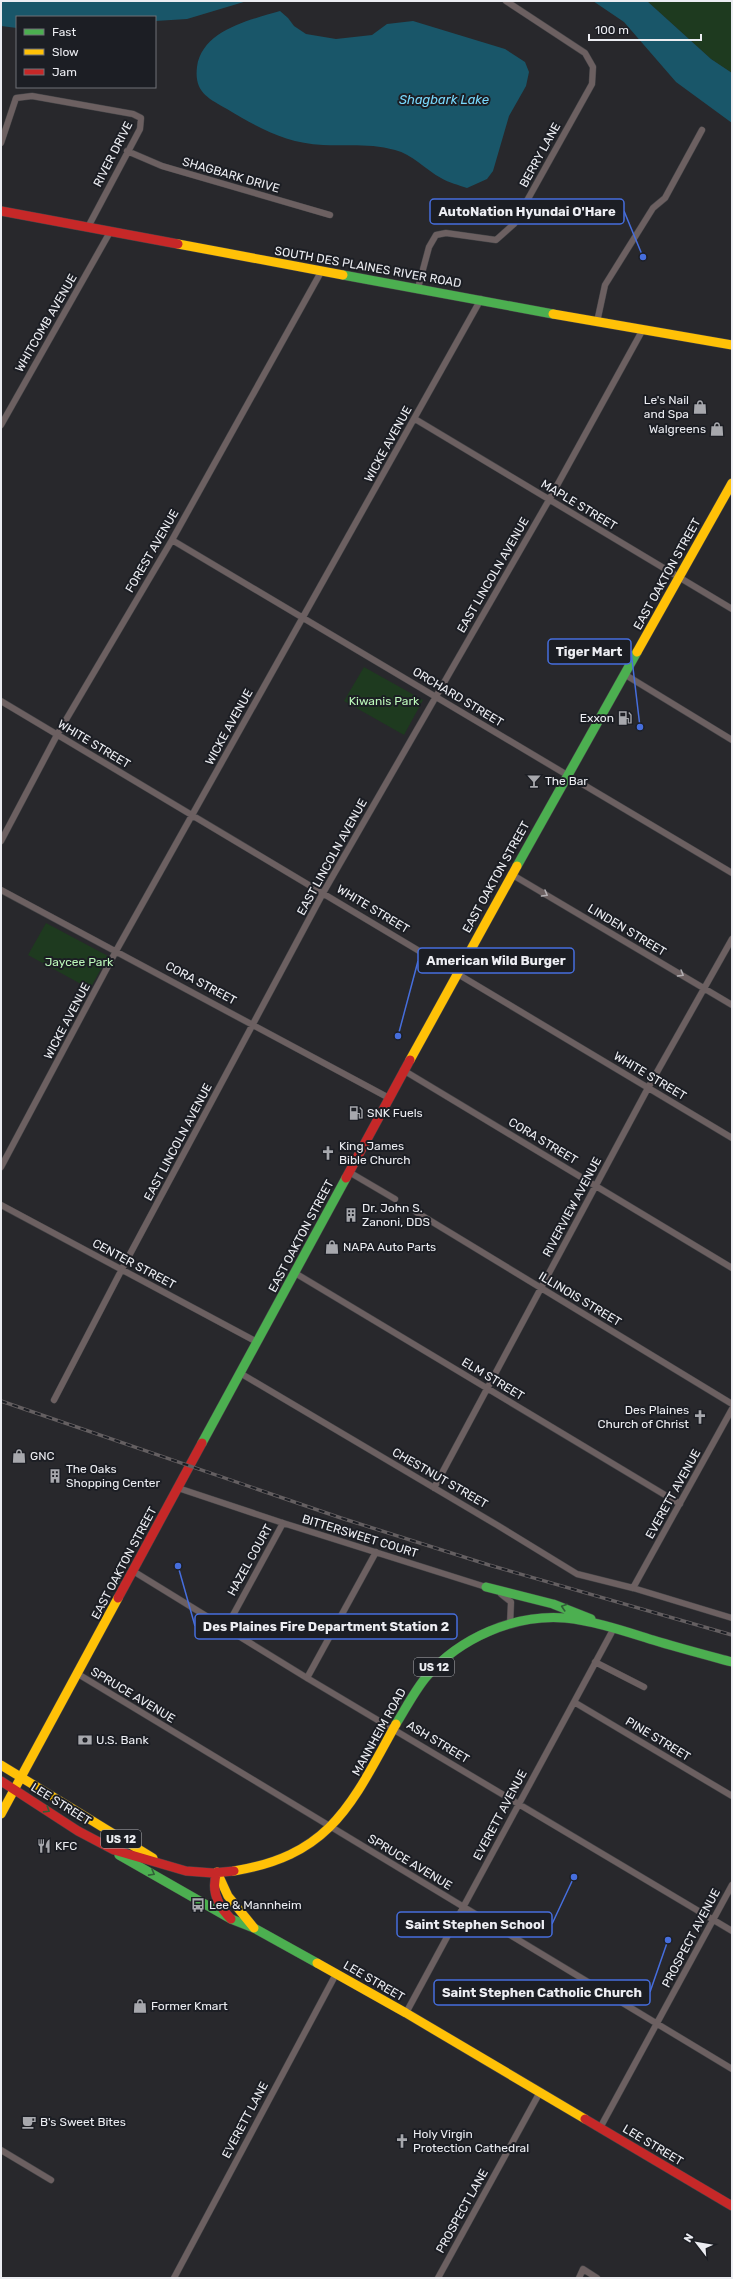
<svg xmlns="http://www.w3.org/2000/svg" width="733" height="2279" viewBox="0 0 733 2279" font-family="Rubik,sans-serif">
  <rect width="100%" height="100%" fill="#28282c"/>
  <path fill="#1e3a1f" d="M647 1H732V73L711 59Z
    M364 667 423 700 404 735 344 701Z
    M46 923 108 956 90 989 28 955Z"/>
  <path fill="#195669" d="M1 1H247L187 19 155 21V17H17V28L1 26Z
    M593 1H647L711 59 732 73V123L676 82 624 22Z
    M280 11 288 18 294 26 306 34 336 39 372 35 387 24 413 21 505 49 525 62 529 72 526 86 509 116 493 171 487 179 467 188C459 185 449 183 441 178 426 170 412 154 395 150 371 143 348 146 323 145 285 143 259 128 227 109 208 98 194 92 197 67 202 30 250 20 280 11Z"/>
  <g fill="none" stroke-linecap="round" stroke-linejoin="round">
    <defs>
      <path id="street" d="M1 143 16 98 32 96 133 114 141 118 140 129 88 227
        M127 151 162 166 330 215
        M418 288 429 247 436 235 446 233 496 240 514 224 592 84 593 67 585 53 506 1
        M597 322 605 285 653 208 665 198 702 130
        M415 419 732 609
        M1 425 110 232
        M172 540 732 873
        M624 674 732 740
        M1 701 732 1138
        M1 841 57 735 172 540 321 272
        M511 874 732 1005
        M1 890 389 1098
        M403 1070 732 1268
        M1 1167 116 951 481 299
        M349 1172 395 1199
        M1 1205 257 1342
        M416 1212 732 1404
        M295 1273 680 1504
        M240 1373 497 1525 577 1574 633 1588 732 1618
        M54 1400 122 1269 323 893 549 500 642 331
        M178 1488 283 1523 489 1588
        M434 1488 648 1088 732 939
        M133 1571 307 1678 732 1931
        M633 1588 732 1409
        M501 1594 511 1602 510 1625
        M226 1628 283 1523
        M595 1662 644 1687
        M78 1674 732 2069
        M307 1678 376 1552
        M574 1702 732 1796
        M406 2013 614 1628
        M600 2128 732 1885
        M1 2150 51 2180
        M174 2278 336 1974
        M438 2278 540 2092
        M579 2278 583 2269 597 2278"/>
      <path id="fast" d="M343 275 553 314
        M517 866 637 652
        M202 1443 346 1178
        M486 1587 553 1604 591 1619
        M396 1724C406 1708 415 1690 427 1676 460 1638 514 1614 565 1618 595 1621 624 1631 653 1640 679 1648 706 1655 732 1662
        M119 1855 231 1919 254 1928 317 1963"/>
      <path id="slow" d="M178 244 343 275
        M553 314 732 345
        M637 652 732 483
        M410 1060 517 866
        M1 1765 153 1858
        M1 1814 118 1598
        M234 1871C332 1855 352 1803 396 1724
        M217 1872 228 1896 254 1928
        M317 1963 406 2013 585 2119"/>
      <path id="jam" d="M1 211 178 244
        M346 1178 410 1060
        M118 1598 202 1443
        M1 1781 78 1831 114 1850 186 1871 213 1873 234 1871
        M217 1872C210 1891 218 1906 231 1919
        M585 2119 732 2206"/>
    </defs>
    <use href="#street" stroke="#444447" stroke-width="7"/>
    <use href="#fast" stroke="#444447" stroke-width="10"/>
    <use href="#slow" stroke="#444447" stroke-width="10"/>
    <use href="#jam" stroke="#444447" stroke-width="10"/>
    <use href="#street" stroke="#6c6061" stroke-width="6"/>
    <use href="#fast" stroke="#4caf50" stroke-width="9"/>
    <use href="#slow" stroke="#ffc107" stroke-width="9"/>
    <use href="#jam" stroke="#c62828" stroke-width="9"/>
    <defs>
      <path id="rail" d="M1 1401 341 1518 489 1565 732 1635"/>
    </defs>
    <use href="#rail" stroke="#645f61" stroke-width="3.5"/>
    <use href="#rail" stroke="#1c1e24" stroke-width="2" stroke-dasharray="6" stroke-linecap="butt"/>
  </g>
  <defs><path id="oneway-chevron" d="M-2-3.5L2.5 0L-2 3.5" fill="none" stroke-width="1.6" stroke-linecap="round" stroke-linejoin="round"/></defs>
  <g stroke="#b2aeb1">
    <use href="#oneway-chevron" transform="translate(545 894) rotate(30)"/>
    <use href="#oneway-chevron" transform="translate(681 974) rotate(31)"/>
  </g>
  <g stroke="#325f38">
    <use href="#oneway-chevron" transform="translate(564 1607) rotate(-162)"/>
    <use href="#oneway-chevron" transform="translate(47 1810) rotate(32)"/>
    <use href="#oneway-chevron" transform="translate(152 1873) rotate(29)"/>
  </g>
  <defs>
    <symbol id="shop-bare" viewBox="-9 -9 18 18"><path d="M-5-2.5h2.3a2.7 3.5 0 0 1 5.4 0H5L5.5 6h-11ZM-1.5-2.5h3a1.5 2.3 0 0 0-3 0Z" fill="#a7a8ad" stroke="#1c1e24" stroke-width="2.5" paint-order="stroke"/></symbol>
    <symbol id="fuel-bare" viewBox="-9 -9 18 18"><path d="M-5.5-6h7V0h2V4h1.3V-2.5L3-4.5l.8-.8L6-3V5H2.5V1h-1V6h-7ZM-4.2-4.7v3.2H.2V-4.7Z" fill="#a7a8ad" stroke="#1c1e24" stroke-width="2.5" paint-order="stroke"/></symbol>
    <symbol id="bar-bare" viewBox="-9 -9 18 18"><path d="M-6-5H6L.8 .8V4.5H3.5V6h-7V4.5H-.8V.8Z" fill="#a7a8ad" stroke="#1c1e24" stroke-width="2.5" paint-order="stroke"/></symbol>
    <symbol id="church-bare" viewBox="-9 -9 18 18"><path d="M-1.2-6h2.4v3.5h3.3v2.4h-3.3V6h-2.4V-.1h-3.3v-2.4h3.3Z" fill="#a7a8ad" stroke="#1c1e24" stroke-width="2.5" paint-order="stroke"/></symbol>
    <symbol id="building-bare" viewBox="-9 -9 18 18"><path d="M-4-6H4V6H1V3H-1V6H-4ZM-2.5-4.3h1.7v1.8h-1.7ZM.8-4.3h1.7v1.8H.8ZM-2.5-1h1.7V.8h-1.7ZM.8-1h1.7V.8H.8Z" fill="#a7a8ad" stroke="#1c1e24" stroke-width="2.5" paint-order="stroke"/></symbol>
    <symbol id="bank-bare" viewBox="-9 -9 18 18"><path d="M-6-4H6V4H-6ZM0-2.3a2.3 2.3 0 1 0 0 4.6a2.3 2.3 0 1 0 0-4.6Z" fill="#a7a8ad" stroke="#1c1e24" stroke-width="2.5" paint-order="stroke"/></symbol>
    <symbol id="restaurant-bare" viewBox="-9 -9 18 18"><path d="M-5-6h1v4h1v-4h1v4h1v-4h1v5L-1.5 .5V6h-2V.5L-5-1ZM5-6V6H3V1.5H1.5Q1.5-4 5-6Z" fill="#a7a8ad" stroke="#1c1e24" stroke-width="2.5" paint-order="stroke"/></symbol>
    <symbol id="bus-bare" viewBox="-9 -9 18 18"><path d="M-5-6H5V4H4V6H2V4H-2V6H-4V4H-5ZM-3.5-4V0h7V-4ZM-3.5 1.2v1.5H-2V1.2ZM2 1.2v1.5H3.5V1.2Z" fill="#a7a8ad" stroke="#1c1e24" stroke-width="2.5" paint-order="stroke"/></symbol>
    <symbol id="cafe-bare" viewBox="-9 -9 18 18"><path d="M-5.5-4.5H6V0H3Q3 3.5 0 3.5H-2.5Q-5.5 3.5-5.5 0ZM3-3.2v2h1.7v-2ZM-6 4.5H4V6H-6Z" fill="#a7a8ad" stroke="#1c1e24" stroke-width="2.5" paint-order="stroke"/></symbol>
  </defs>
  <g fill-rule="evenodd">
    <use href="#shop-bare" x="690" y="397" width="20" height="20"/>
    <use href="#shop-bare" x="707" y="419" width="20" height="20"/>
    <use href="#fuel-bare" x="615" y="708" width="20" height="20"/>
    <use href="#bar-bare" x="524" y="771" width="20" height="20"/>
    <use href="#fuel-bare" x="346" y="1103" width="20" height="20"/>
    <use href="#church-bare" x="318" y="1143" width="20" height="20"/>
    <use href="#building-bare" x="341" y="1205" width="20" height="20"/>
    <use href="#shop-bare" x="322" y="1237" width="20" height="20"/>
    <use href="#church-bare" x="690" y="1407" width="20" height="20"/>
    <use href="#shop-bare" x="9" y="1446" width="20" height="20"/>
    <use href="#building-bare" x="45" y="1466" width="20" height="20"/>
    <use href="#bank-bare" x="75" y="1730" width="20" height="20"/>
    <use href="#restaurant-bare" x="34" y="1836" width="20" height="20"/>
    <use href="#bus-bare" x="188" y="1895" width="20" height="20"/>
    <use href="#shop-bare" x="130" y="1996" width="20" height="20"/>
    <use href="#cafe-bare" x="19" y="2112" width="20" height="20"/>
    <use href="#church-bare" x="392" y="2131" width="20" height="20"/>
  </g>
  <g text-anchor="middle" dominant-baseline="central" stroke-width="4" stroke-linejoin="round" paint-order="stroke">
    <g fill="#1c1e24" stroke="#aeafb4" stroke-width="1">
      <rect x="414" y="1658" width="40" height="18" rx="3"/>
      <rect x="101" y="1830" width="40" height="18" rx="3"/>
    </g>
    <g font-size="11" font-weight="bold" fill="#ecedf2">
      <text x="434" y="1667">US 12</text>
      <text x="121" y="1839">US 12</text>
    </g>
    <g font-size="12" fill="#ecedf2" stroke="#1c1e24">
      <text transform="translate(113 154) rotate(-63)">RIVER DRIVE</text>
      <text transform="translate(540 155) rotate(-61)">BERRY LANE</text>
      <text transform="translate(231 175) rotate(16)">SHAGBARK DRIVE</text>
      <text transform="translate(368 267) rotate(10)">SOUTH DES PLAINES RIVER ROAD</text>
      <text transform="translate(46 323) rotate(-60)">WHITCOMB AVENUE</text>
      <text transform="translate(388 444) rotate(-61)">WICKE AVENUE</text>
      <text transform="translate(579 505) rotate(31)">MAPLE STREET</text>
      <text transform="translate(152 551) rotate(-60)">FOREST AVENUE</text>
      <text transform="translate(667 574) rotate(-61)">EAST OAKTON STREET</text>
      <text transform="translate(493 575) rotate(-60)">EAST LINCOLN AVENUE</text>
      <text transform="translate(458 697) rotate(31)">ORCHARD STREET</text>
      <text transform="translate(229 727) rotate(-61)">WICKE AVENUE</text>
      <text transform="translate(94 744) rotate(31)">WHITE STREET</text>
      <text transform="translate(332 857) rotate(-61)">EAST LINCOLN AVENUE</text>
      <text transform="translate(496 877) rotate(-61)">EAST OAKTON STREET</text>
      <text transform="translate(373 909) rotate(31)">WHITE STREET</text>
      <text transform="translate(627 930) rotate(31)">LINDEN STREET</text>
      <text transform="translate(201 983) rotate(28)">CORA STREET</text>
      <text transform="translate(67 1021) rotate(-62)">WICKE AVENUE</text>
      <text transform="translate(650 1076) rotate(31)">WHITE STREET</text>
      <text transform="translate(543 1141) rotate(31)">CORA STREET</text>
      <text transform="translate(178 1142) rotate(-62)">EAST LINCOLN AVENUE</text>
      <text transform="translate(572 1207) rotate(-62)">RIVERVIEW AVENUE</text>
      <text transform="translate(301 1236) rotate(-62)">EAST OAKTON STREET</text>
      <text transform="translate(134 1264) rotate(28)">CENTER STREET</text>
      <text transform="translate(580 1299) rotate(31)">ILLINOIS STREET</text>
      <text transform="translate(493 1379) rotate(31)">ELM STREET</text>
      <text transform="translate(440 1478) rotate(30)">CHESTNUT STREET</text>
      <text transform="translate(673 1494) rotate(-61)">EVERETT AVENUE</text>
      <text transform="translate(360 1536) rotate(17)">BITTERSWEET COURT</text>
      <text transform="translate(250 1560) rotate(-61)">HAZEL COURT</text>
      <text transform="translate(124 1563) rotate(-62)">EAST OAKTON STREET</text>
      <text transform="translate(133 1695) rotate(31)">SPRUCE AVENUE</text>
      <text transform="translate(379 1732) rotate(-61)">MANNHEIM ROAD</text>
      <text transform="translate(658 1739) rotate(31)">PINE STREET</text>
      <text transform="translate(438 1742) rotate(31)">ASH STREET</text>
      <text transform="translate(61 1804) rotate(32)">LEE STREET</text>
      <text transform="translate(500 1815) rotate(-62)">EVERETT AVENUE</text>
      <text transform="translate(410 1862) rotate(31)">SPRUCE AVENUE</text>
      <text transform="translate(691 1938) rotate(-62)">PROSPECT AVENUE</text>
      <text transform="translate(374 1981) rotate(30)">LEE STREET</text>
      <text transform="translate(245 2120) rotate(-62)">EVERETT LANE</text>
      <text transform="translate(653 2145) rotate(31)">LEE STREET</text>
      <text transform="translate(462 2211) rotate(-61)">PROSPECT LANE</text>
    </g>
    <g font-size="12" fill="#ecedf2" stroke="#1c1e24" text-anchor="start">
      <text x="689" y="400" text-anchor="end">Le's Nail<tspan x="689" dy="14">and Spa</tspan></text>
      <text x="706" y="429" text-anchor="end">Walgreens</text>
      <text x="614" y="718" text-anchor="end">Exxon</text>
      <text x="545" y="781">The Bar</text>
      <text x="367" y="1113">SNK Fuels</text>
      <text x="339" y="1146">King James<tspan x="339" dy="14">Bible Church</tspan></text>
      <text x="362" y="1208">Dr. John S.<tspan x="362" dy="14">Zanoni, DDS</tspan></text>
      <text x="343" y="1247">NAPA Auto Parts</text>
      <text x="689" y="1410" text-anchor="end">Des Plaines<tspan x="689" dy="14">Church of Christ</tspan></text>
      <text x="30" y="1456">GNC</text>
      <text x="66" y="1469">The Oaks<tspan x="66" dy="14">Shopping Center</tspan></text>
      <text x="96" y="1740">U.S. Bank</text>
      <text x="55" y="1846">KFC</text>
      <text x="209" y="1905">Lee &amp; Mannheim</text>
      <text x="151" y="2006">Former Kmart</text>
      <text x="40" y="2122">B's Sweet Bites</text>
      <text x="413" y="2134">Holy Virgin<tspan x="413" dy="14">Protection Cathedral</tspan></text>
    </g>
    <g font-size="12" fill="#bbf7b9" stroke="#1c1e24">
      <text x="384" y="701">Kiwanis Park</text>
      <text x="79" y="962">Jaycee Park</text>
    </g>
    <g font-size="13" font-style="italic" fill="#79d8fc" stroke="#1c1e24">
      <text x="444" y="99">Shagbark Lake</text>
    </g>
  </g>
  <path fill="none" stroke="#466edd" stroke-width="1.5" d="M643 257L624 211M640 727L631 651M398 1036L418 961M178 1566L195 1626M574 1877L552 1924M668 1940L650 1992"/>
  <g fill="#466edd" stroke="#1c1e24" stroke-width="1.5">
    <circle cx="643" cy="257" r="4"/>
    <circle cx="640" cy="727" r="4"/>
    <circle cx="398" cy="1036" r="4"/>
    <circle cx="178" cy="1566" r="4"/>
    <circle cx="574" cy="1877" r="4"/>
    <circle cx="668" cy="1940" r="4"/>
  </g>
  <g fill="#1c1e24" stroke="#466edd" stroke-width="1.5">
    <rect x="430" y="199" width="194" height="25" rx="4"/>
    <rect x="548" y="639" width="83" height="25" rx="4"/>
    <rect x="418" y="948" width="156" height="25" rx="4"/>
    <rect x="195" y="1614" width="262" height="25" rx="4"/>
    <rect x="397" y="1912" width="155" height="25" rx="4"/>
    <rect x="434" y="1980" width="216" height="25" rx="4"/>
  </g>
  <g font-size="13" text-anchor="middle" font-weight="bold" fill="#ecedf2">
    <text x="527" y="216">AutoNation Hyundai O'Hare</text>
    <text x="589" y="656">Tiger Mart</text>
    <text x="496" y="965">American Wild Burger</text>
    <text x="326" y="1631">Des Plaines Fire Department Station 2</text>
    <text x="475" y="1929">Saint Stephen School</text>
    <text x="542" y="1997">Saint Stephen Catholic Church</text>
  </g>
  <rect width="733" height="2279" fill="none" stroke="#ecedf2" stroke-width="4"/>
  <rect x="16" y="16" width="140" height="72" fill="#1c1e24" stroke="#6f7176"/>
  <rect x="24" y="29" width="20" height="6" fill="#4caf50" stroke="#6f7176"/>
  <text x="52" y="36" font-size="12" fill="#ecedf2">Fast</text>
  <rect x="24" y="49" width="20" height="6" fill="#ffc107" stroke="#6f7176"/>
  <text x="52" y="56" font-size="12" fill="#ecedf2">Slow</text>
  <rect x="24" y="69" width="20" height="6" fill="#c62828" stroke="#6f7176"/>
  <text x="52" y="76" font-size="12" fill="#ecedf2">Jam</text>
  <g transform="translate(697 2243) rotate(301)" stroke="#1c1e24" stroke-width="3" paint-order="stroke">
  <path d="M0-3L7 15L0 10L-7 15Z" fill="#ecedf2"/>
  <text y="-6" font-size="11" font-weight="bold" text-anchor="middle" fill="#ecedf2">N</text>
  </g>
  <path d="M589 34v6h112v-6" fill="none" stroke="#ecedf2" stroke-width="2"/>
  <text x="595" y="34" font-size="12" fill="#ecedf2" stroke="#1c1e24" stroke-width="3" paint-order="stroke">100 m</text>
</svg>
